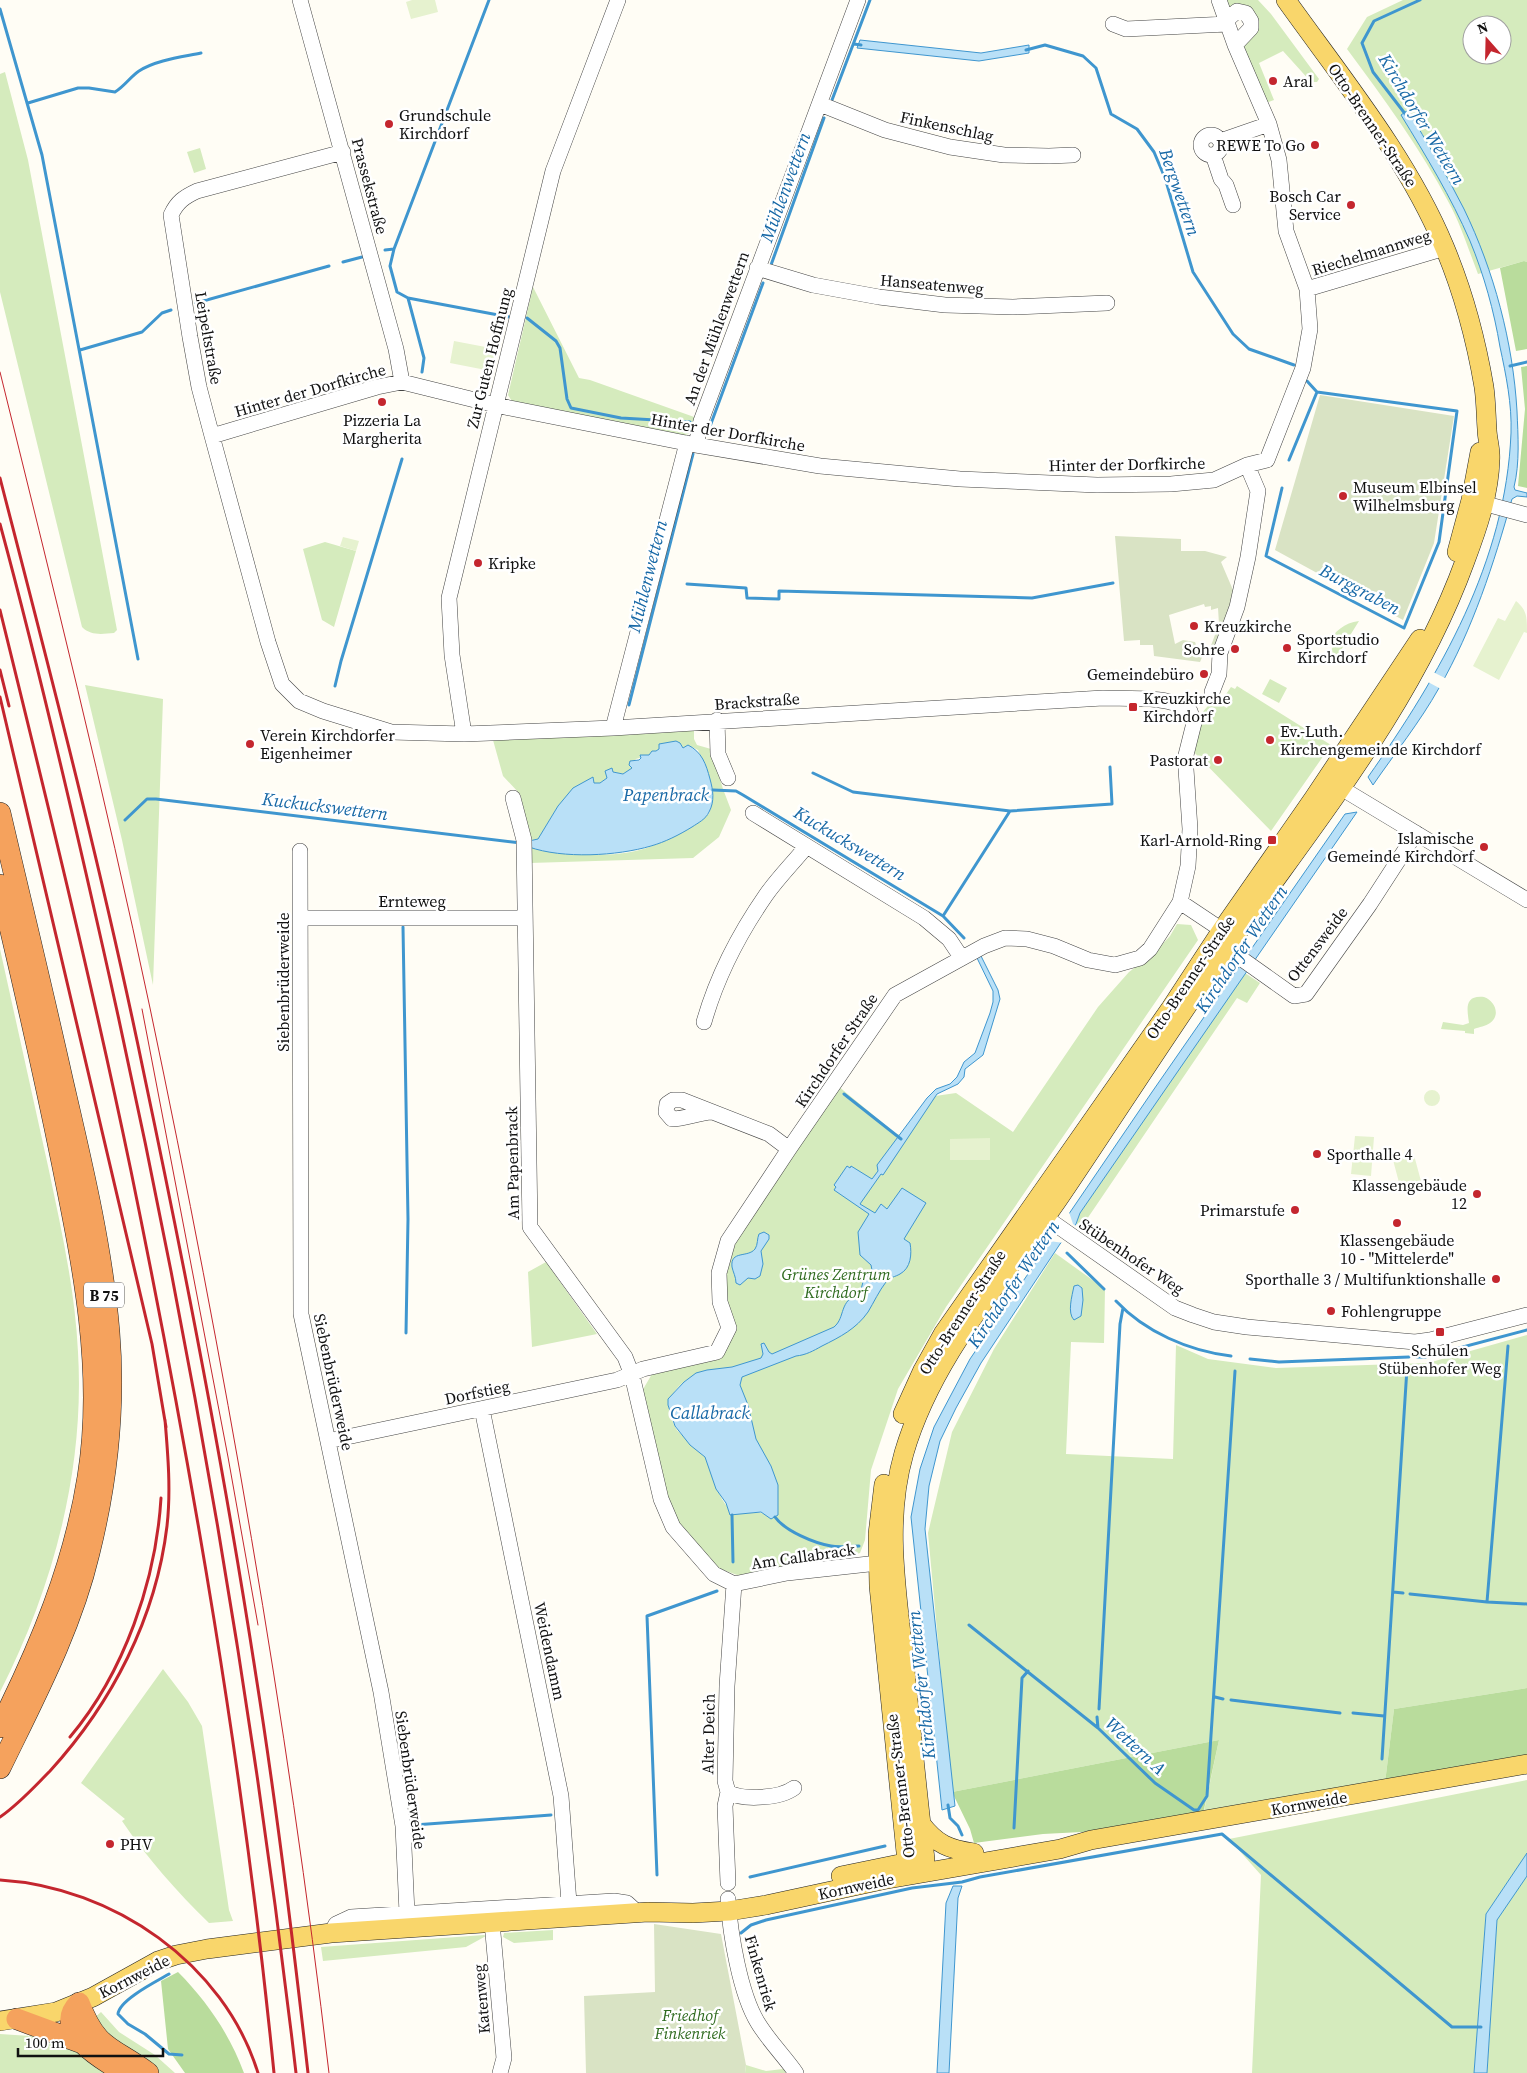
<svg xmlns="http://www.w3.org/2000/svg" width="1527" height="2073" viewBox="0 0 1527 2073" font-family="'Source Serif 4',serif">
  <rect width="100%" height="100%" fill="#fffdf5"/>
  <path fill="#d5ebbd" fill-rule="evenodd" d="M1223 0H1258L1271 14 1319 79 1317 82H1311L1283 51 1259 63 1274 100 1266 103 1242 49 1257 26 1227 12Z
    M1403 0H1527V262L1524 261 1478 274C1469 251 1461 225 1449 203 1421 149 1384 99 1347 49L1367 17ZM1472 25H1502V55H1472Z
    M5 72 28 160 117 630 114 633C102 634 91 636 82 627L0 292V74Z
    M200 148 206 169 194 173 187 152Z
    M533 287 579 378 590 380 697 418 692 432 682 437 513 403 508 395Z
    M325 542 356 551 334 627 322 620 303 549Z
    M1359 621 1336 658 1328 654 1333 647 1327 644C1335 631 1344 623 1359 621Z
    M1270 679 1287 688 1279 703 1262 694Z
    M85 685 163 699 153 985 122 840Z
    M1237 686 1331 745 1271 831 1192 750 1200 728 1201 714 1213 700 1227 708 1230 701 1224 697 1231 687 1235 689Z
    M694 729V739L697 745 711 749 723 789 731 810 719 837 693 858 530 863 529 847C567 853 614 861 652 846 671 839 690 824 709 814 717 789 707 774 698 750L692 747 659 749 649 755 636 759 630 766 632 768 623 774 613 772 612 769 606 774 607 778 600 783H594L593 778 558 806 538 839 529 841 520 794 503 776 493 740Z
    M1177 924 1191 925 1198 940 946 1307 898 1389 871 1470 865 1540 860 1553 843 1558 740 1576 715 1567 678 1526 666 1498 642 1391 652 1374 721 1356 726 1301 725 1272 732 1246 838 1086 895 1133 907 1138 935 1096 956 1093 1013 1132 1098 1007 1129 972 1153 954 1170 936ZM732 1367 742 1377 740 1385C745 1402 750 1420 755 1437 766 1470 781 1470 777 1510L767 1515C756 1509 741 1518 730 1509 716 1497 714 1473 705 1457 699 1446 685 1440 677 1430 672 1423 671 1413 668 1405 679 1374 703 1372 732 1367Z
    M0 949C16 1021 32 1094 48 1166 61 1228 75 1289 78 1352 85 1470 53 1588 0 1692Z
    M1245 973 1260 983 1247 1003 1237 998 1087 1219 1095 1225 1089 1232 1076 1224 1080 1213Z
    M1484 997C1495 1001 1501 1015 1490 1023 1486 1026 1479 1027 1474 1029V1034L1465 1033V1031L1441 1029 1443 1022 1463 1025 1469 1023C1467 1009 1464 995 1484 997Z
    M1055 1253 1105 1289 1104 1343 1071 1342 1066 1454 1173 1459 1176 1345 1208 1359 1276 1368 1428 1363 1527 1335V1688L1394 1709 1385 1783 1204 1811 1219 1740 952 1792 928 1533 952 1432 994 1349Z
    M546 1262 597 1334 532 1347 528 1272Z
    M163 1669 188 1702 202 1726 229 1910 233 1921 209 1923C177 1892 147 1858 122 1821L125 1819 81 1783Z
    M1527 1780V1853L1486 1914 1474 2073H1252L1261 1875 1229 1839Z
    M1527 1876V2073H1487L1497 1919Z
    M553 1930V1940L514 1943 503 1937 504 1933Z
    M484 1935 486 1936 466 1947 323 1961 321 1947Z
    M101 2012 119 2032 155 2055 175 2073H158L121 2050 93 2019Z
    M0 2034 60 2038 114 2073H0Z
    M746 2065 766 2071 783 2069 786 2073H745Z"/>
  <path fill="#b9dc9c" d="M1524 261 1527 262V349L1516 351 1500 268Z
    M1527 366V488L1518 486 1525 409 1521 367Z
    M1527 1688V1759L1385 1783 1394 1709Z
    M1219 1740 1203 1814 1101 1831 1043 1834 974 1843 970 1829 952 1792Z
    M178 1972C207 2001 230 2035 244 2073H185L168 2049 161 1981Z"/>
  <path fill="#d9e3c4" d="M1320 395 1454 416 1434 543 1403 620 1275 550Z
    M1115 536 1181 539V551H1205L1227 557 1221 562 1233 590H1237L1217 656 1209 651 1219 624 1218 608 1211 610V606L1205 607 1204 604 1169 615 1175 644 1183 640 1195 642 1199 653 1203 655 1200 662 1154 656 1153 645H1140V640L1124 641Z
    M654 1924 721 1934 746 2065 745 2073H586L584 1996 655 1992Z"/>
  <path fill="#e6f2cf" d="M412 0H435L438 12 411 19 406 2Z
    M454 341 496 349 491 371 450 363Z
    M343 537 359 541 356 551 340 546Z
    M1516 601C1527 610 1527 617 1527 633L1524 632 1499 680 1473 666 1498 618 1505 621Z
    M1424 1098a8 8 0 1 1 16 0a8 8 0 1 1-16 0Z
    M1355 1136 1374 1137 1371 1176 1351 1174Z
    M990 1138V1160H950V1139Z
    M1414 1155 1422 1185 1401 1190 1393 1160Z"/>
  <path fill="#b9e0f7" stroke="#3f96cf" d="M860 40 981 53 1029 45V53L979 61 857 48Z
    M1408 110C1427 143 1447 175 1464 209 1494 271 1513 342 1517 411 1518 435 1520 463 1514 487L1515 490 1527 493V497L1517 496 1512 499C1494 563 1473 629 1439 688 1420 722 1395 753 1373 785L1368 777C1440 675 1506 561 1511 433 1512 404 1506 375 1500 347 1494 311 1484 275 1470 241 1451 197 1426 156 1401 115Z
    M676 741 680 743 683 748 688 745C702 752 706 764 710 779 713 790 715 801 709 812 706 819 698 823 692 827 679 835 665 842 651 846 617 856 563 859 529 847V841L538 839 558 806 573 788 593 777 594 783H600L607 778 605 771 612 768 613 772 623 774 632 768 629 765 630 761 639 760 641 758 640 755H649L652 751H656L659 749V744Z
    M1357 812 1080 1213 1076 1224 1060 1244 981 1363 956 1408 940 1441 929 1486 925 1529 955 1806 942 1810 911 1517 920 1469 934 1427 970 1359 1152 1092 1345 814Z
    M980 954 998 990 1000 999 983 1055 965 1069 964 1077 958 1084 937 1094 883 1175 881 1174 860 1204 875 1213 881 1204 887 1209 902 1188 926 1203 904 1239 910 1243C912 1254 911 1268 900 1274 895 1277 890 1277 886 1282 879 1291 874 1302 868 1312 856 1329 840 1337 822 1346 813 1351 806 1355 796 1356L742 1377 740 1385 748 1405 756 1439 771 1466 778 1485V1515L771 1519 761 1512 730 1515 726 1503 716 1489 705 1457 690 1445 675 1426 668 1405V1399L684 1382 696 1373 707 1370 732 1367 761 1358 763 1354 761 1344 764 1343 769 1352 772 1354 834 1327C846 1317 838 1301 860 1293L863 1282 872 1270 871 1265 860 1255 858 1232 869 1214 834 1190 836 1187 834 1185 847 1166 850 1168 851 1166 872 1179 878 1171 877 1165 927 1098 936 1089 950 1084 957 1077 964 1062 975 1053 990 1013 993 1002V991L977 958Z
    M764 1232 769 1235V1239L761 1251 763 1264 760 1276 755 1279 748 1278 740 1285 736 1283C736 1277 733 1272 732 1267 730 1250 748 1258 755 1249 758 1245 757 1238 759 1234Z
    M1078 1285 1082 1288 1083 1300 1081 1316 1074 1320C1067 1313 1072 1296 1074 1286Z
    M1527 1853V1876L1497 1920 1487 2073H1474L1486 1914Z
    M953 1886H962L958 1898 949 2073H937L946 1903Z"/>
  <path fill="#fffdf5" d="M1433 672 1447 679 1441 689 1428 682Z
    M1068 1209 1073 1224 1077 1227 1064 1243 1049 1241Z"/>
  <g fill="none" stroke-linecap="round" stroke-linejoin="round">
    <path stroke="#3f96cf" stroke-width="3" d="M0 9 42 155 138 659
      M854 44 861 45
      M1026 50 1045 45 1083 56 1096 68 1111 114 1137 129 1154 152 1165 178 1193 272 1233 334 1249 349 1294 365
      M832 100 870 0
      M28 103 78 88H89L115 92C125 86 131 76 139 71 156 60 182 57 201 53
      M1406 115 1373 72 1362 43 1374 21 1420 0
      M385 250 394 249
      M343 262 362 257
      M771 265 824 118
      M408 298 509 317
      M196 303 329 266
      M527 318 556 341 560 348 567 399 571 408 621 418 690 422
      M80 350 142 332 162 313 171 310
      M1510 366 1527 362
      M422 372 424 358 408 298 397 292 390 266 394 249 489 0
      M1307 381 1317 392
      M709 429 763 283
      M1289 460 1317 392
      M1282 488 1266 556 1404 628 1439 542 1457 411 1317 392
      M687 584 746 588 747 598 779 599V591L1032 598 1113 583
      M335 686 341 661 402 459
      M629 705 693 454
      M813 773 853 792 1010 811 1112 804 1110 767
      M713 790 736 791 743 795 943 916 964 938
      M125 820 147 799H156L521 843
      M943 916 1010 811
      M403 927 408 1219 406 1333
      M844 1094 901 1139
      M1067 1253 1104 1289
      M1116 1301C1145 1332 1189 1351 1231 1356
      M1417 1357H1425L1527 1330
      M1250 1359 1279 1362 1409 1357
      M732 1515 733 1562
      M775 1517C785 1531 814 1543 831 1546 839 1548 850 1546 859 1546
      M1393 1592 1403 1593
      M1410 1594 1487 1602 1527 1604
      M1487 1602 1508 1346
      M969 1625 1098 1728 1155 1783 1194 1810H1198L1207 1796 1235 1371
      M1215 1697 1223 1699
      M1231 1700 1340 1713
      M1099 1709 1120 1324 1123 1308
      M1353 1713 1384 1716
      M1097 1717 1098 1728
      M1382 1759 1407 1368
      M948 1805 950 1818 958 1826 962 1835
      M414 1825 551 1815
      M1014 1828 1022 1678 1028 1671
      M657 1875 647 1616 717 1591
      M750 1877 885 1846
      M741 1933 751 1925 766 1920 912 1888 962 1882 980 1877 1222 1834 1452 2027H1481
      M169 1974C157 1981 119 2000 118 2014L128 2024 145 2034 169 2054 182 2055"/>
    <defs>
      <path id="minor" d="M300 0 396 349 402 382
        M1113 24 1126 29 1227 24
        M1227 24 1229 18 1237 11 1246 13 1251 21V28L1235 45
        M820 104 885 130 950 147 1004 155 1049 156 1073 155
        M1201 145a10 10 0 1 1 20 0a10 10 0 1 1-20 0Z
        M1220 141 1269 124
        M1213 155 1221 179 1226 185 1233 205
        M757 268 813 285 879 297 945 305 1013 307 1107 303
        M1307 289 1445 248
        M212 436 377 387 402 382 495 405 696 445 820 466 960 479 1097 485 1171 484 1214 480 1247 465 1267 460 1303 368 1310 329 1307 289 1286 231 1279 160 1269 124 1235 45 1219 0
        M696 445 701 421 858 0
        M1475 501 1527 515
        M1212 692 1219 674 1220 653 1237 607 1248 557 1258 491 1247 465
        M717 720 718 754 728 778
        M613 728 687 443
        M464 734 452 655 449 598 553 171 618 0
        M1341 788 1527 900
        M513 798 524 840 530 1227 625 1357 632 1375 661 1499 673 1527 714 1574 734 1584
        M753 813 924 918 949 939 961 957
        M300 851 301 1314 381 1692 403 1826 407 1913
        M1180 902 1222 930 1234 951 1239 957 1294 996 1306 994 1370 904 1416 833
        M300 918H524
        M704 1022C717 976 739 934 766 895 778 878 793 863 806 847
        M712 1112C697 1113 686 1119 672 1119L666 1112 667 1104 673 1100H682L769 1134 789 1149
        M1045 1217 1175 1308 1193 1315 1214 1322 1247 1327 1415 1342 1430 1340 1527 1315
        M482 1409 561 1796 569 1903
        M328 1441 617 1380 643 1369 717 1352 729 1328 720 1302 719 1273 728 1241 789 1149 895 995 984 946 1005 938 1027 939 1054 946 1088 960 1115 965 1140 958 1150 949 1180 902 1188 866 1190 829 1186 769V755L1194 723 1190 711C1171 695 1127 699 1103 698L613 728 464 734 391 732 323 711 299 701 282 684 268 642 212 436 199 387 190 337 171 215C177 202 184 197 197 191L343 152
        M734 1584 787 1573 878 1563
        M728 1792C743 1801 781 1798 794 1788
        M728 1883 725 1806 728 1792 725 1781 727 1686 734 1584
        M728 1899C730 1933 740 1994 758 2023 769 2041 784 2056 796 2073
        M492 1922 504 2058 500 2073
        M331 1933 336 1924 351 1917 614 1901 627 1903 638 1913"/>
      <path id="major" d="M1457 552 1471 500 1480 452
        M903 1414 923 1370 943 1334 1171 1008 1222 930 1314 798 1420 639
        M884 1484 878 1534 879 1586 907 1862 918 1873
        M921 1824C937 1845 949 1849 974 1853
        M918 1873 925 1859C917 1793 911 1727 904 1661 897 1592 884 1522 904 1453 933 1354 1004 1279 1061 1195 1117 1112 1172 1026 1230 943 1316 820 1413 704 1465 561 1477 529 1489 495 1490 460 1491 449 1487 439 1487 429 1486 415 1486 401 1484 387 1476 340 1463 291 1444 246 1408 159 1341 77 1286 0
        M841 1876 919 1860
        M0 2021 56 2012 93 1997 158 1961 176 1955 207 1949 331 1933 648 1912 693 1913 729 1911 766 1905 882 1880 1060 1849 1091 1840 1527 1764"/>
      <path id="highway" d="M0 813C21 903 43 993 63 1083 82 1165 102 1248 109 1332 115 1405 107 1481 89 1553 71 1629 34 1698 0 1768
        M0 885C22 977 43 1069 62 1162 83 1265 105 1371 88 1477 74 1566 40 1647 0 1727
        M17 2019 82 2043
        M125 2073C106 2062 50 2031 79 2003 97 2051 112 2046 148 2073"/>
    </defs>
    <use href="#minor" stroke="#444" stroke-width="16"/>
    <use href="#major" stroke="#222" stroke-width="20"/>
    <use href="#highway" stroke="#222" stroke-width="22"/>
    <use href="#minor" stroke="#fff" stroke-width="15"/>
    <use href="#major" stroke="#f9d66b" stroke-width="19"/>
    <use href="#highway" stroke="#f5a25d" stroke-width="21"/>
    <path stroke="#c4262e" stroke-width="1" d="M0 372C52 583 105 795 150 1008 224 1360 287 1716 329 2073
      M142 1009 228 1457 258 1625"/>
    <path stroke="#c4262e" stroke-width="3" d="M0 478C51 676 103 874 144 1074 186 1273 225 1474 256 1676 277 1808 293 1940 308 2073
      M0 524C38 664 71 806 103 948 187 1320 252 1694 296 2073
      M0 610C46 797 92 983 131 1171 192 1469 244 1770 274 2073
      M0 670 9 706
      M0 697 152 1344 166 1427
      M70 1737C124 1673 156 1581 161 1498
      M0 1817C19 1804 34 1787 50 1771 112 1703 156 1618 167 1526 171 1491 168 1455 165 1420
      M0 1880C113 1887 224 1963 258 2073"/>
  </g>
  <g fill="#c4262e" stroke="#fff" stroke-width="2">
    <circle cx="1273" cy="81" r="5"/>
    <circle cx="389" cy="124" r="5"/>
    <circle cx="1315" cy="145" r="5"/>
    <circle cx="1351" cy="205" r="5"/>
    <circle cx="382" cy="402" r="5"/>
    <circle cx="1343" cy="496" r="5"/>
    <circle cx="478" cy="563" r="5"/>
    <circle cx="1194" cy="626" r="5"/>
    <circle cx="1287" cy="648" r="5"/>
    <circle cx="1235" cy="649" r="5"/>
    <circle cx="1204" cy="674" r="5"/>
    <rect x="1128" y="702" width="10" height="10" rx="2.5"/>
    <circle cx="1270" cy="740" r="5"/>
    <circle cx="250" cy="744" r="5"/>
    <circle cx="1218" cy="760" r="5"/>
    <rect x="1267" y="835" width="10" height="10" rx="2.5"/>
    <circle cx="1484" cy="847" r="5"/>
    <circle cx="1317" cy="1154" r="5"/>
    <circle cx="1477" cy="1194" r="5"/>
    <circle cx="1295" cy="1210" r="5"/>
    <circle cx="1397" cy="1223" r="5"/>
    <circle cx="1496" cy="1279" r="5"/>
    <circle cx="1331" cy="1311" r="5"/>
    <rect x="1435" y="1327" width="10" height="10" rx="2.5"/>
    <circle cx="110" cy="1844" r="5"/>
  </g>
  <g text-anchor="middle" dominant-baseline="central" stroke-width="5" stroke-linejoin="round" paint-order="stroke">
    <rect fill="#fff" stroke="#585858" stroke-width="1" x="84" y="1282.5" width="40" height="25" rx="4"/>
    <g font-size="15" font-weight="bold" fill="#111">
      <text x="104" y="1295">B 75</text>
    </g>
    <g font-size="16" fill="#111" stroke="#fff" text-anchor="start">
      <text x="1283" y="81">Aral</text>
      <text x="399" y="115">Grundschule<tspan x="399" dy="18">Kirchdorf</tspan></text>
      <text x="1305" y="145" text-anchor="end">REWE To Go</text>
      <text x="1341" y="196" text-anchor="end">Bosch Car<tspan x="1341" dy="18">Service</tspan></text>
      <text x="382" y="420" text-anchor="middle">Pizzeria La<tspan x="382" dy="18">Margherita</tspan></text>
      <text x="1353" y="487">Museum Elbinsel<tspan x="1353" dy="18">Wilhelmsburg</tspan></text>
      <text x="488" y="563">Kripke</text>
      <text x="1204" y="626">Kreuzkirche</text>
      <text x="1297" y="639">Sportstudio<tspan x="1297" dy="18">Kirchdorf</tspan></text>
      <text x="1225" y="649" text-anchor="end">Sohre</text>
      <text x="1194" y="674" text-anchor="end">Gemeindebüro</text>
      <text x="1143" y="698">Kreuzkirche<tspan x="1143" dy="18">Kirchdorf</tspan></text>
      <text x="1280" y="731">Ev.-Luth.<tspan x="1280" dy="18">Kirchengemeinde Kirchdorf</tspan></text>
      <text x="260" y="735">Verein Kirchdorfer<tspan x="260" dy="18">Eigenheimer</tspan></text>
      <text x="1208" y="760" text-anchor="end">Pastorat</text>
      <text x="1474" y="838" text-anchor="end">Islamische<tspan x="1474" dy="18">Gemeinde Kirchdorf</tspan></text>
      <text x="1262" y="840" text-anchor="end">Karl-Arnold-Ring</text>
      <text x="1327" y="1154">Sporthalle 4</text>
      <text x="1467" y="1185" text-anchor="end">Klassengebäude<tspan x="1467" dy="18">12</tspan></text>
      <text x="1285" y="1210" text-anchor="end">Primarstufe</text>
      <text x="1397" y="1240" text-anchor="middle">Klassengebäude<tspan x="1397" dy="18">10 - "Mittelerde"</tspan></text>
      <text x="1486" y="1279" text-anchor="end">Sporthalle 3 / Multifunktionshalle</text>
      <text x="1341" y="1311">Fohlengruppe</text>
      <text x="1440" y="1350" text-anchor="middle">Schulen<tspan x="1440" dy="18">Stübenhofer Weg</tspan></text>
      <text x="120" y="1844">PHV</text>
    </g>
    <g font-size="16" fill="#111" stroke="#fff">
      <text transform="translate(1373 125) rotate(56)">Otto-Brenner-Straße</text>
      <text transform="translate(947 126) rotate(12)">Finkenschlag</text>
      <text transform="translate(370 186) rotate(75)">Prassekstraße</text>
      <text transform="translate(1371 252) rotate(-17)">Riechelmannweg</text>
      <text transform="translate(932 284) rotate(5)">Hanseatenweg</text>
      <text transform="translate(716 328) rotate(-70)">An der Mühlenwettern</text>
      <text transform="translate(209 338) rotate(80)">Leipeltstraße</text>
      <text transform="translate(489 358) rotate(-76)">Zur Guten Hoffnung</text>
      <text transform="translate(310 390) rotate(-16)">Hinter der Dorfkirche</text>
      <text transform="translate(728 432) rotate(10)">Hinter der Dorfkirche</text>
      <text transform="translate(1127 464) rotate(-1)">Hinter der Dorfkirche</text>
      <text transform="translate(757 701) rotate(-4)">Brackstraße</text>
      <text x="412" y="901">Ernteweg</text>
      <text transform="translate(1317 944) rotate(-53)">Ottensweide</text>
      <text transform="translate(1190 977) rotate(-56)">Otto-Brenner-Straße</text>
      <text transform="translate(283 982) rotate(-90)">Siebenbrüderweide</text>
      <text transform="translate(836 1050) rotate(-56)">Kirchdorfer Straße</text>
      <text transform="translate(512 1163) rotate(-91)">Am Papenbrack</text>
      <text transform="translate(1132 1256) rotate(34)">Stübenhofer Weg</text>
      <text transform="translate(962 1312) rotate(-57)">Otto-Brenner-Straße</text>
      <text transform="translate(334 1382) rotate(78)">Siebenbrüderweide</text>
      <text transform="translate(477 1392) rotate(-12)">Dorfstieg</text>
      <text transform="translate(803 1556) rotate(-8)">Am Callabrack</text>
      <text transform="translate(550 1651) rotate(78)">Weidendamm</text>
      <text transform="translate(708 1734) rotate(-89)">Alter Deich</text>
      <text transform="translate(411 1780) rotate(82)">Siebenbrüderweide</text>
      <text transform="translate(900 1786) rotate(-97)">Otto-Brenner-Straße</text>
      <text transform="translate(1309 1803) rotate(-10)">Kornweide</text>
      <text transform="translate(856 1886) rotate(-12)">Kornweide</text>
      <text transform="translate(761 1973) rotate(74)">Finkenriek</text>
      <text transform="translate(134 1976) rotate(-27)">Kornweide</text>
      <text transform="translate(481 1999) rotate(-95)">Katenweg</text>
    </g>
    <g font-size="16" font-style="italic" fill="#2f6b1f" stroke="#fff">
      <text x="836" y="1274">Grünes Zentrum<tspan x="836" dy="18">Kirchdorf</tspan></text>
      <text x="690" y="2015">Friedhof<tspan x="690" dy="18">Finkenriek</tspan></text>
    </g>
    <g font-size="18" font-style="italic" fill="#1768a6" stroke="#fff">
      <text transform="translate(1422 119) rotate(59)">Kirchdorfer Wettern</text>
      <text transform="translate(785 187) rotate(-70)">Mühlenwettern</text>
      <text transform="translate(1180 192) rotate(71)">Bergwettern</text>
      <text transform="translate(647 576) rotate(-76)">Mühlenwettern</text>
      <text transform="translate(1360 589) rotate(28)">Burggraben</text>
      <text x="666" y="794">Papenbrack</text>
      <text transform="translate(325 806) rotate(7)">Kuckuckswettern</text>
      <text transform="translate(850 843) rotate(31)">Kuckuckswettern</text>
      <text transform="translate(1241 949) rotate(-56)">Kirchdorfer Wettern</text>
      <text transform="translate(1013 1284) rotate(-56)">Kirchdorfer Wettern</text>
      <text x="710" y="1412">Callabrack</text>
      <text transform="translate(921 1685) rotate(-96)">Kirchdorfer Wettern</text>
      <text transform="translate(1136 1746) rotate(43)">Wettern A</text>
    </g>
  </g>
  <g transform="translate(1487 40) rotate(340)"><circle r="24" fill="#ffffff" stroke="#a0a0a0"/>
  <path d="M0-4L9 19L0 12L-9 19Z" fill="#c4262e"/>
  <text y="-8" font-size="14" font-weight="bold" text-anchor="middle" fill="#111111">N</text>
  </g>
  <path d="M18 2048v8h145v-8" fill="none" stroke="#111111" stroke-width="2.5"/>
  <text x="25" y="2048" font-size="15" fill="#111111" stroke="#ffffff" stroke-width="4" paint-order="stroke">100 m</text>
</svg>
